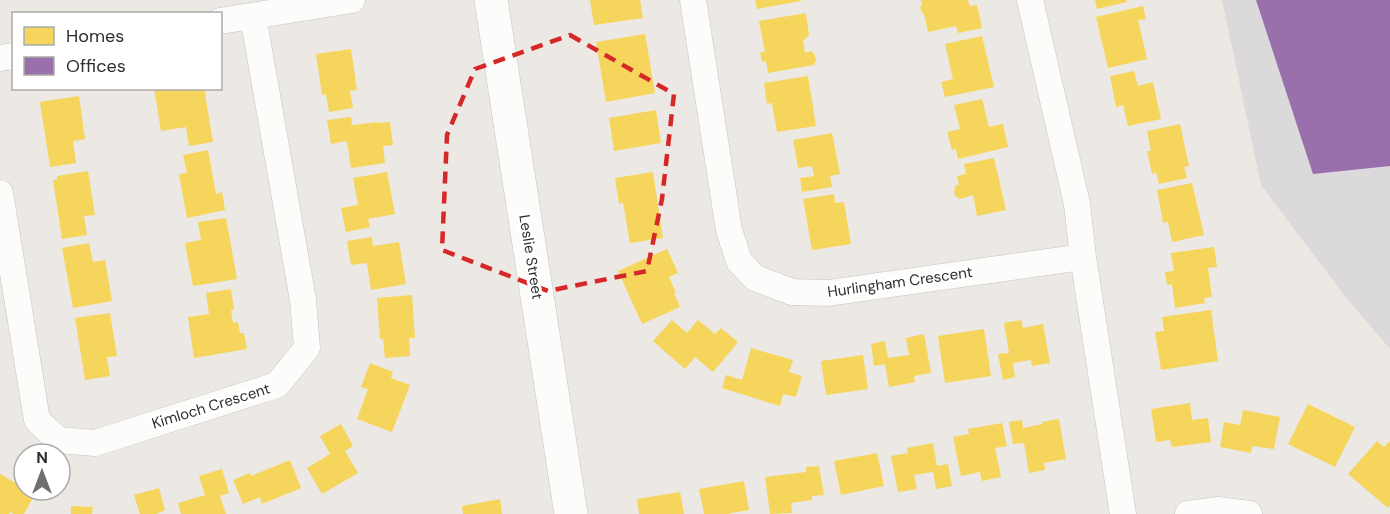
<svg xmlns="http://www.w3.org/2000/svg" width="1390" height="514" viewBox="0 0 1390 514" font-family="'DM Sans',sans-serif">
  <rect width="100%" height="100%" fill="#ece8e4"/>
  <path fill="#dcd9db" d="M1222 0H1390V349L1344 295 1261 185Z"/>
  <path fill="#f6d55c" d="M590 0H640L643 18 594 25Z
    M755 0H801V1L757 9Z
    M921 0H968L970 6 977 5 982 28 958 33 956 26 928 32 924 14 922 13 920 7 922 5Z
    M1095 0H1126L1127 2 1097 9Z
    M1143 6 1146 19 1138 20 1147 59 1108 68 1096 17Z
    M806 13 809 35 803 41 805 53 811 51 815 55 816 60 814 65 768 73 766 61 762 62 760 52H765L759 21Z
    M645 34 655 93 606 102 596 42Z
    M982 36 994 87 945 97 941 82 953 79 945 44Z
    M351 49 357 90 350 91 353 108 329 112 326 94 322 95 316 54Z
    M1134 71 1138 86 1153 82 1161 119 1128 126 1123 105 1116 107 1110 76Z
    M808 76 816 126 777 132 772 103 767 104 764 83Z
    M154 88H204L213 142 189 146 186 127 161 131Z
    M79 96 85 139 73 141 76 163 50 167 40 102Z
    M982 99 989 127 1003 124 1008 147 958 159 956 149 952 150 947 132 960 129 954 105Z
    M656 110 661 143 614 151 609 118Z
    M351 117 352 125 379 122V123L390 122 393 145 383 146 385 163 351 168 347 141 331 144 327 120Z
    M1180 124 1189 166 1184 167 1187 178 1159 184 1156 172 1152 174 1147 151H1151L1147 131Z
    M832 133 840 174 830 176 832 187 802 192 800 178 814 176 812 166 798 168 793 140Z
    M208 150 216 194 222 192 225 210 187 218 179 174 187 173 183 155Z
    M994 158 1006 210 977 216 973 195 960 199 955 196 954 191 956 185H959L957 176 966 174 964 164Z
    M88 171 95 215 84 216 87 235 62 239 53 180 57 179V176Z
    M387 172 395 214 368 219 370 227 346 232 341 208 358 205 353 178Z
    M653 172 663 238 630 243 623 203 619 204 615 178Z
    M1192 183 1204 235 1172 242 1168 222 1163 223 1157 190Z
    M834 194 835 203 844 202 851 244 812 250 803 199Z
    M226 218 237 279 193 286 185 243 201 240 198 222Z
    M372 237 373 246 399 242 406 284 371 290 367 263 351 265 347 241Z
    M89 243 93 262 105 260 112 301 73 308 62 248Z
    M1214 247 1217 267 1208 268 1212 297 1204 298 1205 303 1175 308 1172 284 1167 285 1165 272 1174 271 1171 253Z
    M667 249 678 273 669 277 676 293H674L680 307 642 324 618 271Z
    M231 289 234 310H231L233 323 238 322 240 333H244L247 349 194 358 188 317 209 314 206 293Z
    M412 295 415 338H409L410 356 385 358 383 339H380L377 298Z
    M1211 310 1218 361 1161 370 1155 332 1164 331 1162 317Z
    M110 313 117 356 107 357 110 376 85 380 75 318Z
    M672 320 687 333 698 320 715 334 721 328 738 342 713 372 695 357 685 369 653 341Z
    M1021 320 1023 328 1043 324 1050 363 1032 366 1031 360 1013 363 1015 377 1003 380 998 354 1009 353 1004 323Z
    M984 329 991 376 945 383 938 336Z
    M924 334 931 373 914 376 915 382 889 387 885 364 874 366 871 344 885 341 888 358 909 355 906 338Z
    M751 348 793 360 789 372 802 376 796 397 783 394 780 406 722 388 726 375 742 380Z
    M863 355 868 389 826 395 821 361Z
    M370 363 393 372 391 378 410 385 392 432 357 419 368 389 361 387Z
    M1190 403 1192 420 1208 418 1211 442 1172 447 1170 440 1156 442 1151 409Z
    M1308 404 1355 427 1335 467 1288 444Z
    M1243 410 1280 417 1274 449 1252 446 1251 453 1220 447 1224 422 1240 425Z
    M1059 419 1066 459 1044 463 1045 470 1029 473 1024 443 1013 444 1009 422 1022 420 1023 428 1043 424 1042 422Z
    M1002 423 1007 446 995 448 1001 477 982 481 980 472 961 476 953 437 969 434 968 429Z
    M341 424 353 446 345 451 358 473 322 494 307 468 330 454 320 436Z
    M1377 441 1384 447 1390 441V505L1388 508 1348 474Z
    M933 443 937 466 948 464 952 486 936 489 933 472 914 475 917 489 898 492 891 456 908 453 907 448Z
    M877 453 884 486 841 495 834 461Z
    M290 460 301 488 262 504 260 497 243 504 233 480 250 473 251 476Z
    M819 466 824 495 812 496V500L791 503 792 513 770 514 765 477 806 472V467Z
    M222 469 229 493 220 496 226 514H181L178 503 205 495 199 476Z
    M0 474 24 488V490H28L35 494 24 514H14L10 512 9 514H0Z
    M744 481 749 510 727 514H704L699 489Z
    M159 488 165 510 156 514H140L134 495Z
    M680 492 684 514H639L637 499Z
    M500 499 502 514H463L462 506Z
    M71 506 93 507 92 514H71Z"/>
  <path fill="#9970ab" d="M1256 0H1390V166L1313 174Z"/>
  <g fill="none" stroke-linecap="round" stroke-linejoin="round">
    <defs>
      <path id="street" d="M693 0 729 230 739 261 755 278 792 292 828 293 1083 257
        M1030 0 1077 204 1083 257 1123 514
        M220 21 352 0
        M0 58 14 56
        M0 193 37 420 58 440 95 443 277 385 307 348 303 300 253 16
        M1188 514 1218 510 1249 514"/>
      <path id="secondary" d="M491 0 571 514"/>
    </defs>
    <use href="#street" stroke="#c5c4c5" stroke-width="27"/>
    <use href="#secondary" stroke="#c5c4c5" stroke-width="34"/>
    <use href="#street" stroke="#fcfcfb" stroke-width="26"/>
    <use href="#secondary" stroke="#fcfcfb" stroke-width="33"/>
  </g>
  <path fill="none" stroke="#d62828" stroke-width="4.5" stroke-dasharray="12 8" stroke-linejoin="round" d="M570 35 674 94 662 199 647 271 548 291 442 250 447 135 475 69Z"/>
  <g text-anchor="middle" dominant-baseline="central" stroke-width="6" stroke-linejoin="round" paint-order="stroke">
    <g font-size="15" fill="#2e2e2e" stroke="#fff">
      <text transform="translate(531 257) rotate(81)">Leslie Street</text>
      <text transform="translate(900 282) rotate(-8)">Hurlingham Crescent</text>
      <text transform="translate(211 406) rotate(-17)">Kimloch Crescent</text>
    </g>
  </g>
  <rect x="12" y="12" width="210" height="78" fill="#ffffff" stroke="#ababab" stroke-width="1.5"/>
  <rect x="24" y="27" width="30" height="18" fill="#f6d55c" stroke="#ababab" stroke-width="1.5"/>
  <text x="66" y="42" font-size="18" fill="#2e2e2e">Homes</text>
  <rect x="24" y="57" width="30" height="18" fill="#9970ab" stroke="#ababab" stroke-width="1.5"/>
  <text x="66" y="72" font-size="18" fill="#2e2e2e">Offices</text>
  <g transform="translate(42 472)"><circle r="28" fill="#ffffff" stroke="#ababab" stroke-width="1.5"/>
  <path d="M0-4.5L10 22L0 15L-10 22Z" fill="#706f6e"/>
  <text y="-9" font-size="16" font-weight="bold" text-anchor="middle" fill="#2e2e2e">N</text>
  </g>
</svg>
